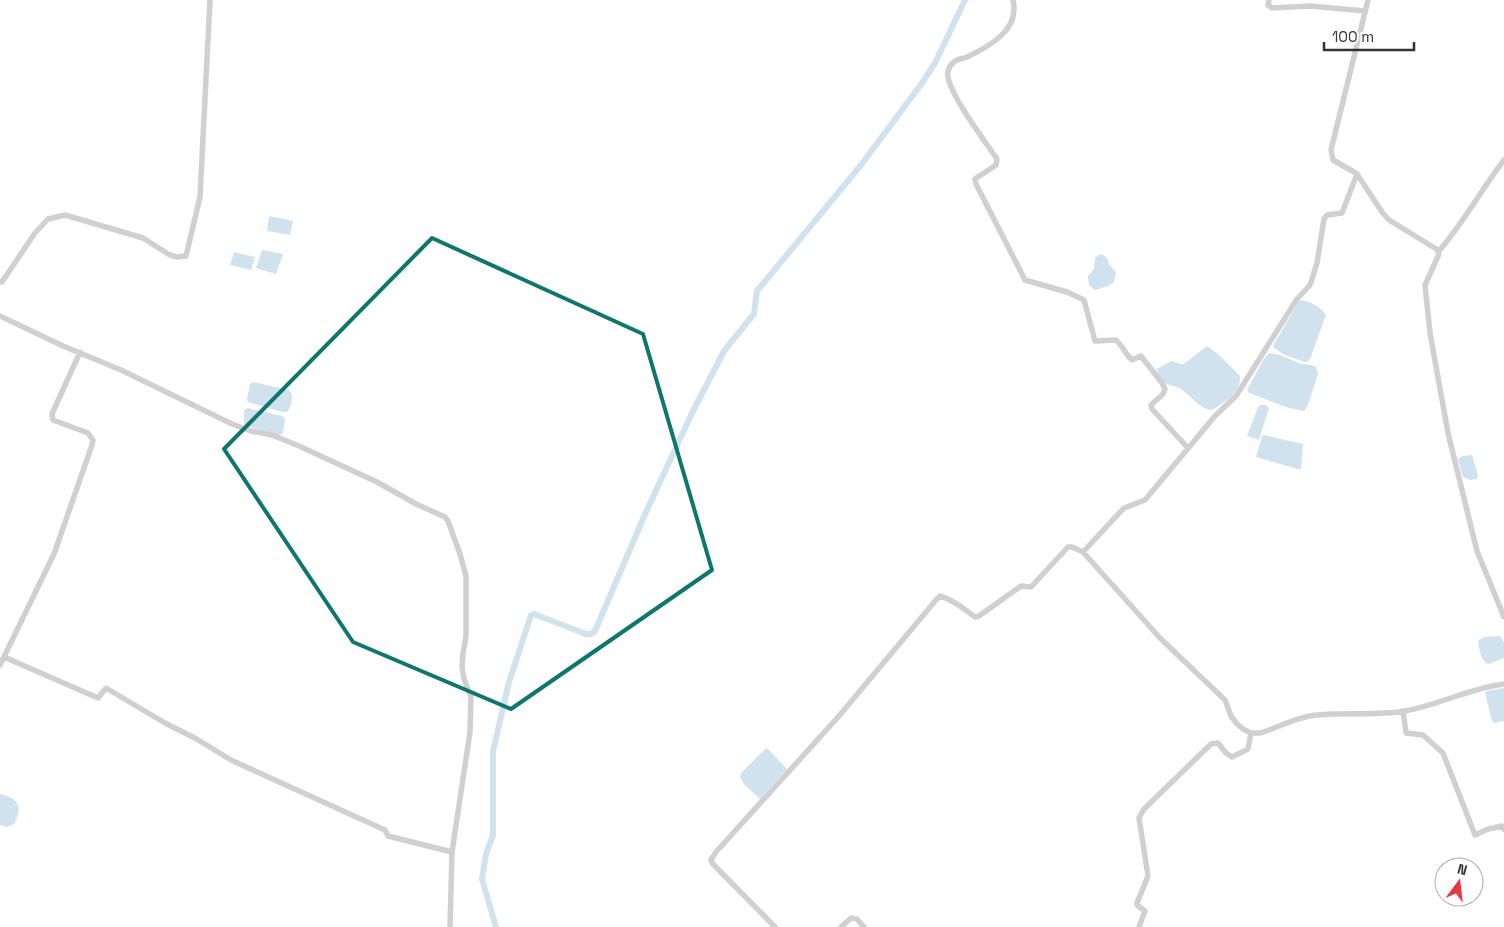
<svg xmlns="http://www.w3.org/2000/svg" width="1504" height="927" viewBox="0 0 1504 927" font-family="'Space Grotesk',sans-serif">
  <rect width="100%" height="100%" fill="#fff"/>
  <path fill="#cfe2ee" d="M269 216 293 221 290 235 267 231Z
    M262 250 283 254 276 274 256 268Z
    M234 252 255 257 251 270 230 265Z
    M1100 254C1109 256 1107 261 1111 267 1113 269 1114 270 1116 272L1114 282 1108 286 1095 290C1089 286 1088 283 1088 276L1094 269 1095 258Z
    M1302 300C1311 302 1321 307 1326 315L1310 359 1307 362H1304L1283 354 1273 347 1274 344 1299 301Z
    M1207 346 1218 354 1240 376C1241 393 1224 403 1211 410 1198 408 1190 394 1179 388 1173 385 1165 385 1161 380 1159 377 1157 372 1157 369L1171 361 1181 364H1184Z
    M1269 353 1280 355 1301 364 1312 365 1316 367 1318 374 1308 405 1304 411 1289 408 1249 393 1247 390 1249 386 1264 359Z
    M253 382 289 390C294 396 292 406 287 412H283L248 402 247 399 250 384Z
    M1260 405H1266L1269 408 1259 440 1247 436 1258 407Z
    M248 408 282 416 285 419 283 433 279 435 246 426 244 425V410Z
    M1264 435 1303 444 1301 469H1297L1256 457 1262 436Z
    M1472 455 1478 475 1477 479 1470 480 1463 477 1458 460 1459 458 1463 456Z
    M1500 636 1504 642V658L1488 664C1479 658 1480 650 1478 641L1484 637Z
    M1504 688V721L1494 723 1492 721 1485 693 1487 691Z
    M765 749H768L787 769 760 799 744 784 740 777 741 773Z
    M0 794C19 798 23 807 14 824L7 827 0 825Z"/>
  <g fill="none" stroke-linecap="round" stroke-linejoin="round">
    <path stroke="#cfe2ee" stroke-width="6" d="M496 927 482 879 486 854 493 835V751L509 682 531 615 534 614 586 634H591L595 631 646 512 693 411 724 351 754 314 757 291 861 165 922 83 935 63 965 0"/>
    <path stroke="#d0d0d0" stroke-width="5.5" d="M1013 0C1020 30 990 46 967 57 962 59 956 59 953 63 949 66 947 72 948 77 952 98 984 140 997 159L996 165 975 179 976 184 1025 280 1067 292 1084 300 1095 341 1116 340C1123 346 1125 354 1132 360L1141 356 1162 383 1165 389 1163 394 1151 405 1152 409 1188 448
      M1269 0 1268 5 1272 8 1310 6 1365 11
      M1357 174 1382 212 1389 220 1438 250 1439 254 1425 285 1430 333 1448 433 1477 551 1504 617
      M1438 252C1463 224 1481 190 1504 160
      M0 282H2L35 233 48 219 65 215 143 238 170 255 177 257 186 256 200 197 210 0
      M0 316 63 346 121 370 232 424 251 431 272 435 299 446 377 482 416 504 445 517 448 521 460 554 466 576V636L463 653 462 667 464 679 471 697 470 732 452 852 450 927
      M1083 552 1124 508 1145 500 1215 416 1236 396 1297 299 1310 285 1313 276 1317 263 1324 219 1327 215 1342 213 1357 174 1354 172 1333 160 1331 150 1368 0
      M4 657 98 698 106 688 165 723 195 738 231 760 385 830 388 836 452 852
      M0 665 54 554 92 445 93 440 88 433 53 420 52 414 80 352
      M1403 711 1406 733 1423 735 1443 753 1475 835 1488 829 1502 826 1504 829
      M775 927 712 863 711 860 716 852 839 716 936 600 940 596C954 600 964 609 975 617L979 616 1021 586 1031 587 1068 547H1072L1083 552 1160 638 1225 700 1231 716 1237 724 1243 729 1251 733H1260C1278 728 1298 716 1317 715 1347 712 1376 716 1405 711 1439 705 1470 688 1504 684
      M841 927 851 918 857 919 864 927
      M1139 927 1145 911 1137 905V903L1148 876 1139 818 1144 809 1211 744 1218 743 1226 753 1232 757 1248 749 1251 733"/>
  </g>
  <path fill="none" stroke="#0f766e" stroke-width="4" stroke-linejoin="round" d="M432 238 643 334 712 570 511 709 353 642 224 449Z"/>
  <g transform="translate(1459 882) rotate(15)"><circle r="24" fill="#ffffff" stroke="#adadad"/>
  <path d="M0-4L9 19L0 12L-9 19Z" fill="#e63946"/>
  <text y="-8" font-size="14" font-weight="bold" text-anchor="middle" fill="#333333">N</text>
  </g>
  <path d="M1324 42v8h90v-8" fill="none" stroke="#333333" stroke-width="2.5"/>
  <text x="1332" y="42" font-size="15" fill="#333333" stroke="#ffffff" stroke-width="4" paint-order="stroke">100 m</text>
</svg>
